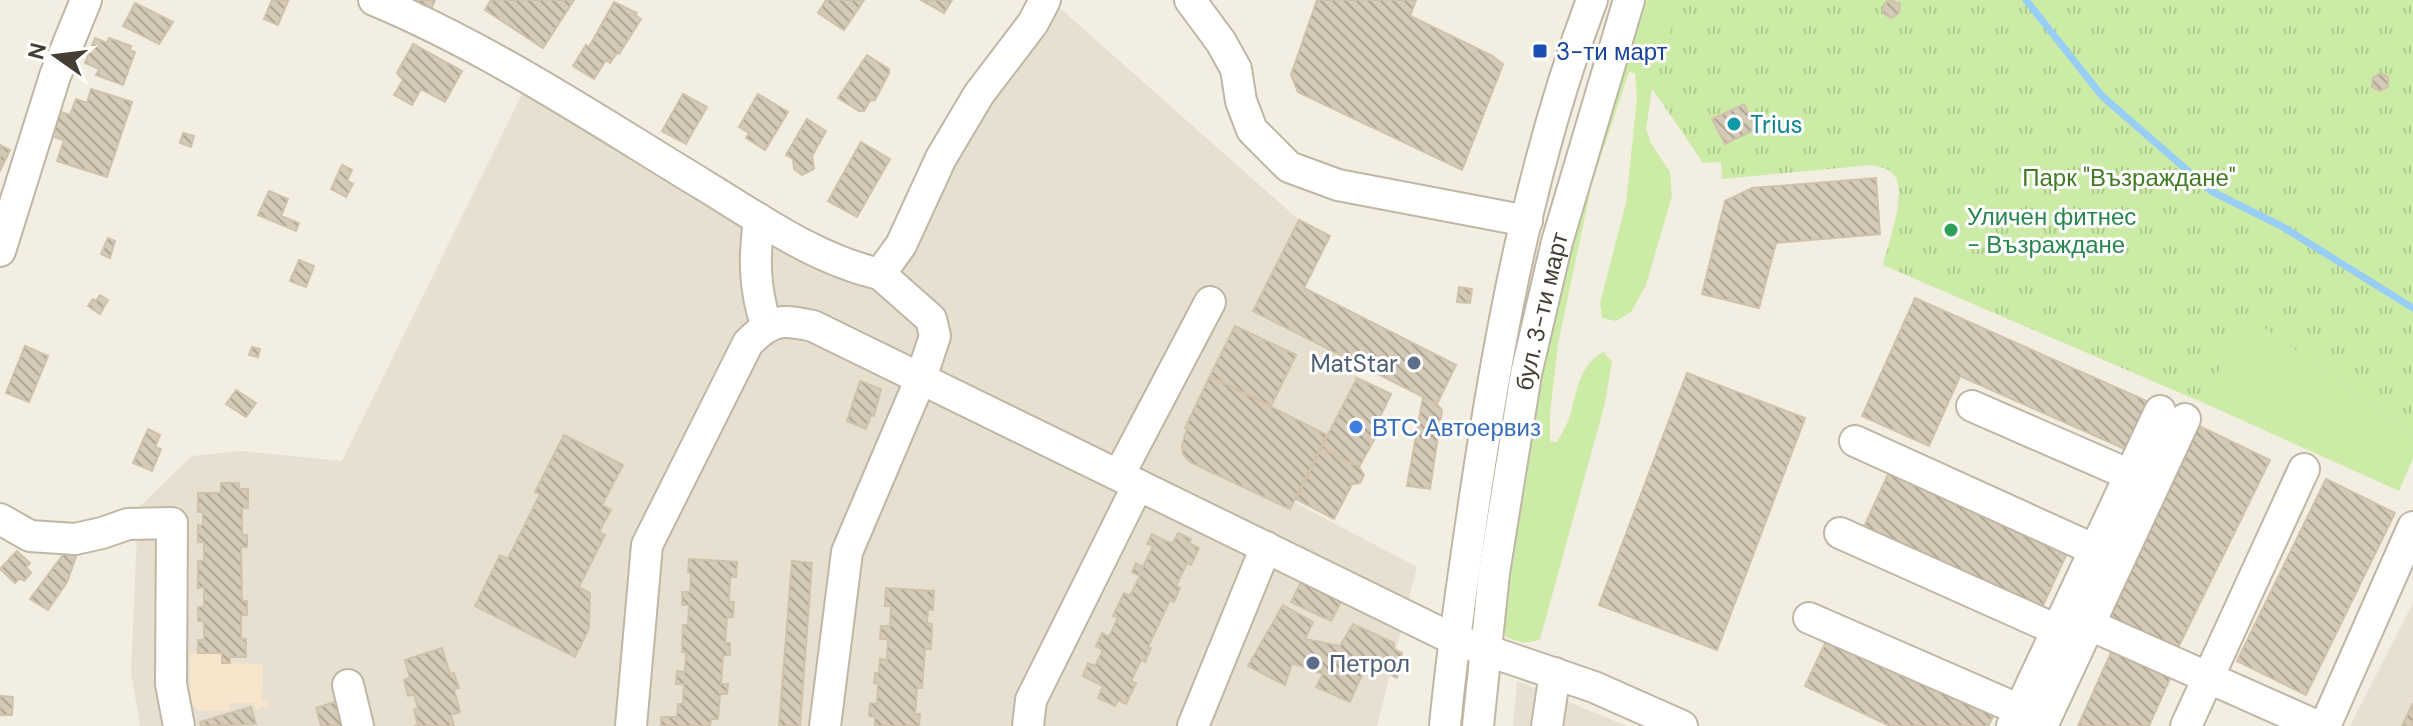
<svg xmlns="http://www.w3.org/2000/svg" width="2413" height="726" viewBox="0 0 2413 726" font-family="'DM Sans',sans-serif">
  <defs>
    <pattern id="park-tufts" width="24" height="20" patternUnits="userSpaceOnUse" patternTransform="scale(2)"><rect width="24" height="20" fill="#cbeba7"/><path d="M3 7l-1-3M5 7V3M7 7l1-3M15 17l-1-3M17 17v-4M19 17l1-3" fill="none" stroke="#b0cb90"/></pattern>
    <pattern id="building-back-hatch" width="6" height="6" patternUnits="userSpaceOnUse" patternTransform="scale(2)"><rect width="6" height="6" fill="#d5cab7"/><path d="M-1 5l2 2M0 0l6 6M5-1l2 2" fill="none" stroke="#afa595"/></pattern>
  </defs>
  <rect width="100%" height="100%" fill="#f3eee2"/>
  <path fill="#e7e0d0" d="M1053 2 1299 220 1253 311 1362 366 1294 502 1417 567 1377 726H140L131 672 138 508 192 456 241 451 342 461 525 88 861 282 943 178Z
    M2413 603V726H2350Z
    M1517 681 1627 726H1513Z"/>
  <path fill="#f7e6cb" d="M222 653 223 663 263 664 262 701 268 702V706L255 710 254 703H230V710L199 711 191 702 190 654Z"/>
  <path fill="#cbeba7" d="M1647 0H1733L1660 100 1652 89 1646 129 1651 143 1670 172 1672 196 1646 285 1631 312 1616 321 1602 318 1600 303 1626 203 1637 98 1635 73 1629 72 1592 183 1558 344 1550 414V441L1557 442C1561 434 1566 427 1569 419 1577 393 1578 366 1603 352L1612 361 1605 403 1540 639C1527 645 1518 643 1505 636L1501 622 1540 358 1614 79Z
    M1940 160 2212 386 2244 313 2413 435V458L2399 491 2204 403 1883 265C1888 244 1907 194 1895 176 1889 168 1881 167 1872 165Z"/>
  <path fill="url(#park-tufts)" d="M1681 0H2413V435L2245 314 2204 403 1883 265C1888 244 1907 194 1895 176 1889 168 1881 167 1872 165L1722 179 1721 162 1703 163 1652 88Z"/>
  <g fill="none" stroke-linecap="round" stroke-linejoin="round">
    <path stroke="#98cdf6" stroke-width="7" d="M2026 0 2102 96 2211 191 2283 227 2413 308"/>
  </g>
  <path fill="url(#building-back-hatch)" stroke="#d0c2aa" stroke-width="2" d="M272 0 288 1 278 25 264 19Z
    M399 0H435L430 13Z
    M491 0H574L543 48 485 10Z
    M826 0H864L844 30 818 13Z
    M921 0H952L944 13Z
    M1317 0H1416L1410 16 1491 55 1503 64 1462 170 1298 92 1291 75Z
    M1890 0 1900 4 1899 13 1891 18 1883 13 1884 4Z
    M614 2 637 13 635 15 641 19 619 54 617 53 610 63 606 60 594 79 573 66 586 45 589 47Z
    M135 3 173 22 159 44 123 26Z
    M95 38 107 43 109 38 131 46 130 50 135 52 123 85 96 75 99 69 85 63Z
    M413 44 462 71 445 102 421 89 412 105 394 95 403 80 397 73Z
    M867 55 889 69V73L875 100 870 101 864 111H859L838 98Z
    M2380 73 2388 77V87L2380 91 2372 87 2373 78Z
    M91 89 132 102 107 177 57 161 64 140 45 134 53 109 70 115 76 99 87 103Z
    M683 94 707 107 686 144 662 131Z
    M758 94 788 112 765 150 746 138 749 133 739 127Z
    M1744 104 1756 129 1725 144 1712 119Z
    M807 119 826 131 812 156 814 169 802 175 794 169 793 159 786 155Z
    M183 133 194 136 191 147 180 143Z
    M861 142 890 159 857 217 828 201Z
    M0 145 10 150 0 171Z
    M342 165 352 170 347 181 353 184 346 197 331 189Z
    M1876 178 1880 234 1776 243 1759 308 1702 294 1725 201 1752 188Z
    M269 191 288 199 281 216 299 223 296 231 258 215Z
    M1299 220 1330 236 1304 288 1456 365 1437 404 1253 311Z
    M108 238 115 241 110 258 101 254Z
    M299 260 314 266 306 287 290 281Z
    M1459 287 1472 289 1470 303 1457 302Z
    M100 295 108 300 100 314 88 306 93 299 96 301Z
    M1915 298 2149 402 2127 450 1960 376 1929 446 1862 416Z
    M1235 326 1296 355 1271 406 1210 376Z
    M25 346 48 356 29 402 6 393Z
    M252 347 260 349 258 357 249 355Z
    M1687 373 1805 418 1717 650 1599 605Z
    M1210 376 1327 435 1290 509 1190 462 1183 454 1182 445 1187 429 1185 428Z
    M1357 378 1391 394 1380 417 1385 420 1359 467 1321 448Z
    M860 381 881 389 874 416 871 415 866 429 847 421Z
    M236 390 256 403 246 417 226 404Z
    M1423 397 1437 404 1442 410 1430 489 1407 486Z
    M2197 425 2270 460 2177 650 2105 615Z
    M148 429 160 435 155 447 161 449 152 471 133 463Z
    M564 435 623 465 602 505 611 510 599 532 605 535 579 587 590 593 589 628 575 657 475 606 500 555 508 559 540 494 535 492Z
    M1321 448 1359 467 1364 475 1360 483 1352 484 1334 519 1296 499Z
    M1890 470 2068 551 2041 610 1863 529Z
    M2326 479 2395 513 2306 695 2237 661Z
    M221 483H239V489H248V508H242V535H247V547H241L242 601H247V615H241V639H246V657H230V663H222V653H198V640H204V621H198V607H204V587L198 588V561H204V542H198V525H203V512H198V493H221Z
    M1178 533 1191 539 1189 543 1199 548 1191 565 1187 563 1176 586 1180 588 1174 602 1170 600 1148 647 1151 648 1145 662 1141 660 1131 681 1136 683 1126 704 1118 700 1115 706 1098 698 1103 686 1083 676 1088 663 1095 666 1103 650 1096 646 1102 633 1109 637 1118 618 1113 616 1124 593 1130 596 1140 576 1132 572 1136 563 1143 567 1153 546 1147 544 1152 534 1172 544Z
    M17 551 30 563 26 567 31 573 24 581 20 578 15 583 0 569Z
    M66 551 77 554 67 582 48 610 30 599Z
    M689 559 737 562 736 577H730L729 602H734L733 617H727L725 643H730V655H723L721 684H728L727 694H720L718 719H711L710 726H661V717H677L678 704H683L684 684H676L677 671 685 672 686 652H682L683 625H688L689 605H682V592H690L691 573 688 572Z
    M792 561 812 563 800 726H779Z
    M1306 572 1346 592 1331 621 1291 602Z
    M886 588 934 591 933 610 928 609 927 623 932 624 931 649H925L922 688H917L915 714H920L919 726H875V717L869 716 870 703 877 704 878 684 874 683 875 673H879L880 659 887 660 888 639H880L881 626H890L891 606H885Z
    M1283 605 1313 622 1305 639 1340 646 1353 624 1394 643V649L1402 653 1397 678 1382 670 1379 673 1365 668 1350 702 1316 687 1323 674 1292 663 1285 685 1248 666Z
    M1828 637 1994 715 1988 726H1890L1805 686Z
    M442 648 450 674 454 673 459 688 454 689 460 712 451 715 454 726H414L418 725 414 710 418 708 414 694 408 696 404 680 410 678 405 660Z
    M2113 648 2172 674 2149 726H2078Z
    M0 696 13 697 12 715H0Z
    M335 702 343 726H321L316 708Z
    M2413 703V726H2402Z
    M251 707 256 724 201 726 200 722Z"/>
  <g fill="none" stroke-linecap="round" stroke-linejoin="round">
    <defs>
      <g id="minor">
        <path d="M374 0C489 48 595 119 702 184 758 218 816 260 880 274L901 245 941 158 979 94 1033 23 1045 0"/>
        <path d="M1190 0 1221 42 1236 69 1241 101 1252 130 1289 167 1338 185 1527 221"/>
        <path d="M759 219C754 259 754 286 766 325"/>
        <path d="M0 251 55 76 86 0"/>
        <path d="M1972 406 2130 475"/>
        <path d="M1855 441 2095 550"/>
        <path d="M1119 475 1210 302"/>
        <path d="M0 519 30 536 75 539 102 533 128 524 172 523 171 684 179 726"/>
        <path d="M1840 533 2057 630"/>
        <path d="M1809 618 2020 710"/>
        <path d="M2090 625 2317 726"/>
        <path d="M348 685 358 726"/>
        <path d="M631 726 647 545 748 343C772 319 781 319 813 326L1453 639 1594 687 1682 726"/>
        <path d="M825 726 847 552 921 378 935 336 931 319 880 274"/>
        <path d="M1028 726 1031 700 1138 485"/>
        <path d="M1193 726 1266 547"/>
        <path d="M1445 726C1452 649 1464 573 1475 497 1500 329 1532 159 1592 0"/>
        <path id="s1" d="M1478 726 1494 573 1526 374 1557 242 1629 0"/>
        <path d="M1547 726 1555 673"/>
        <path d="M2012 726 2160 411"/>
        <path d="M2042 726 2185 419"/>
        <path d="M2186 726 2304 469"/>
        <path d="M2325 726 2413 527"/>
      </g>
    </defs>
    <use href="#minor" stroke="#bfb6a4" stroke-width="34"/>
    <use href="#minor" stroke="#fff" stroke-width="30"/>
  </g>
  <rect fill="#1a4fb4" stroke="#fff" stroke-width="3" x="1532" y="43" width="16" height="16" rx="4"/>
  <circle fill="#0f9aa8" stroke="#fff" stroke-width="3" cx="1734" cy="124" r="8"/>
  <circle fill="#2e9e5b" stroke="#fff" stroke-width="3" cx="1951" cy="230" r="8"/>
  <g fill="#5c6f8a" stroke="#fff" stroke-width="3">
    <circle cx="1414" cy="363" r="8"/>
    <circle cx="1313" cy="663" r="8"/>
  </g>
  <circle fill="#3f7fe0" stroke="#fff" stroke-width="3" cx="1356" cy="427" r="8"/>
  <g text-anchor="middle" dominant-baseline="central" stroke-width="6" stroke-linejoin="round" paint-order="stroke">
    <g font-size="24" fill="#164399" stroke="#fff" text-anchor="start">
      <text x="1556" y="51">3-ти март</text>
    </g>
    <g font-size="24" fill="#0d838f" stroke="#fff" text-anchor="start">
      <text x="1750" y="124">Trius</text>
    </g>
    <g font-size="24" fill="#417a22" stroke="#fff">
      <text x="2129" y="177">Парк "Възраждане"</text>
    </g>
    <g font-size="24" fill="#27864d" stroke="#fff" text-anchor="start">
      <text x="1967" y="216">Уличен фитнес<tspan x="1967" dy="28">- Възраждане</tspan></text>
    </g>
    <g font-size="24" fill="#453e32" stroke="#fff">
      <text stroke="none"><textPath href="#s1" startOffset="420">бул. 3-ти март</textPath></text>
    </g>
    <g font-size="24" fill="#4e5e75" stroke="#fff" text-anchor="end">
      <text x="1398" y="363">MatStar</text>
      <text x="1329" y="663" text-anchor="start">Петрол</text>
    </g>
    <g font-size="24" fill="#366cbe" stroke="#fff" text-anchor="start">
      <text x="1372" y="427">ВТС Автоервиз</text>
    </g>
  </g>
  <g transform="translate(56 56) rotate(284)" stroke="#ffffff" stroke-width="6" paint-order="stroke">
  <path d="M0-6L14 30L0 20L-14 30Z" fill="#453e32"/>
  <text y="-12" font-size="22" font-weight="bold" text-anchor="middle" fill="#453e32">N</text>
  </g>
</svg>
